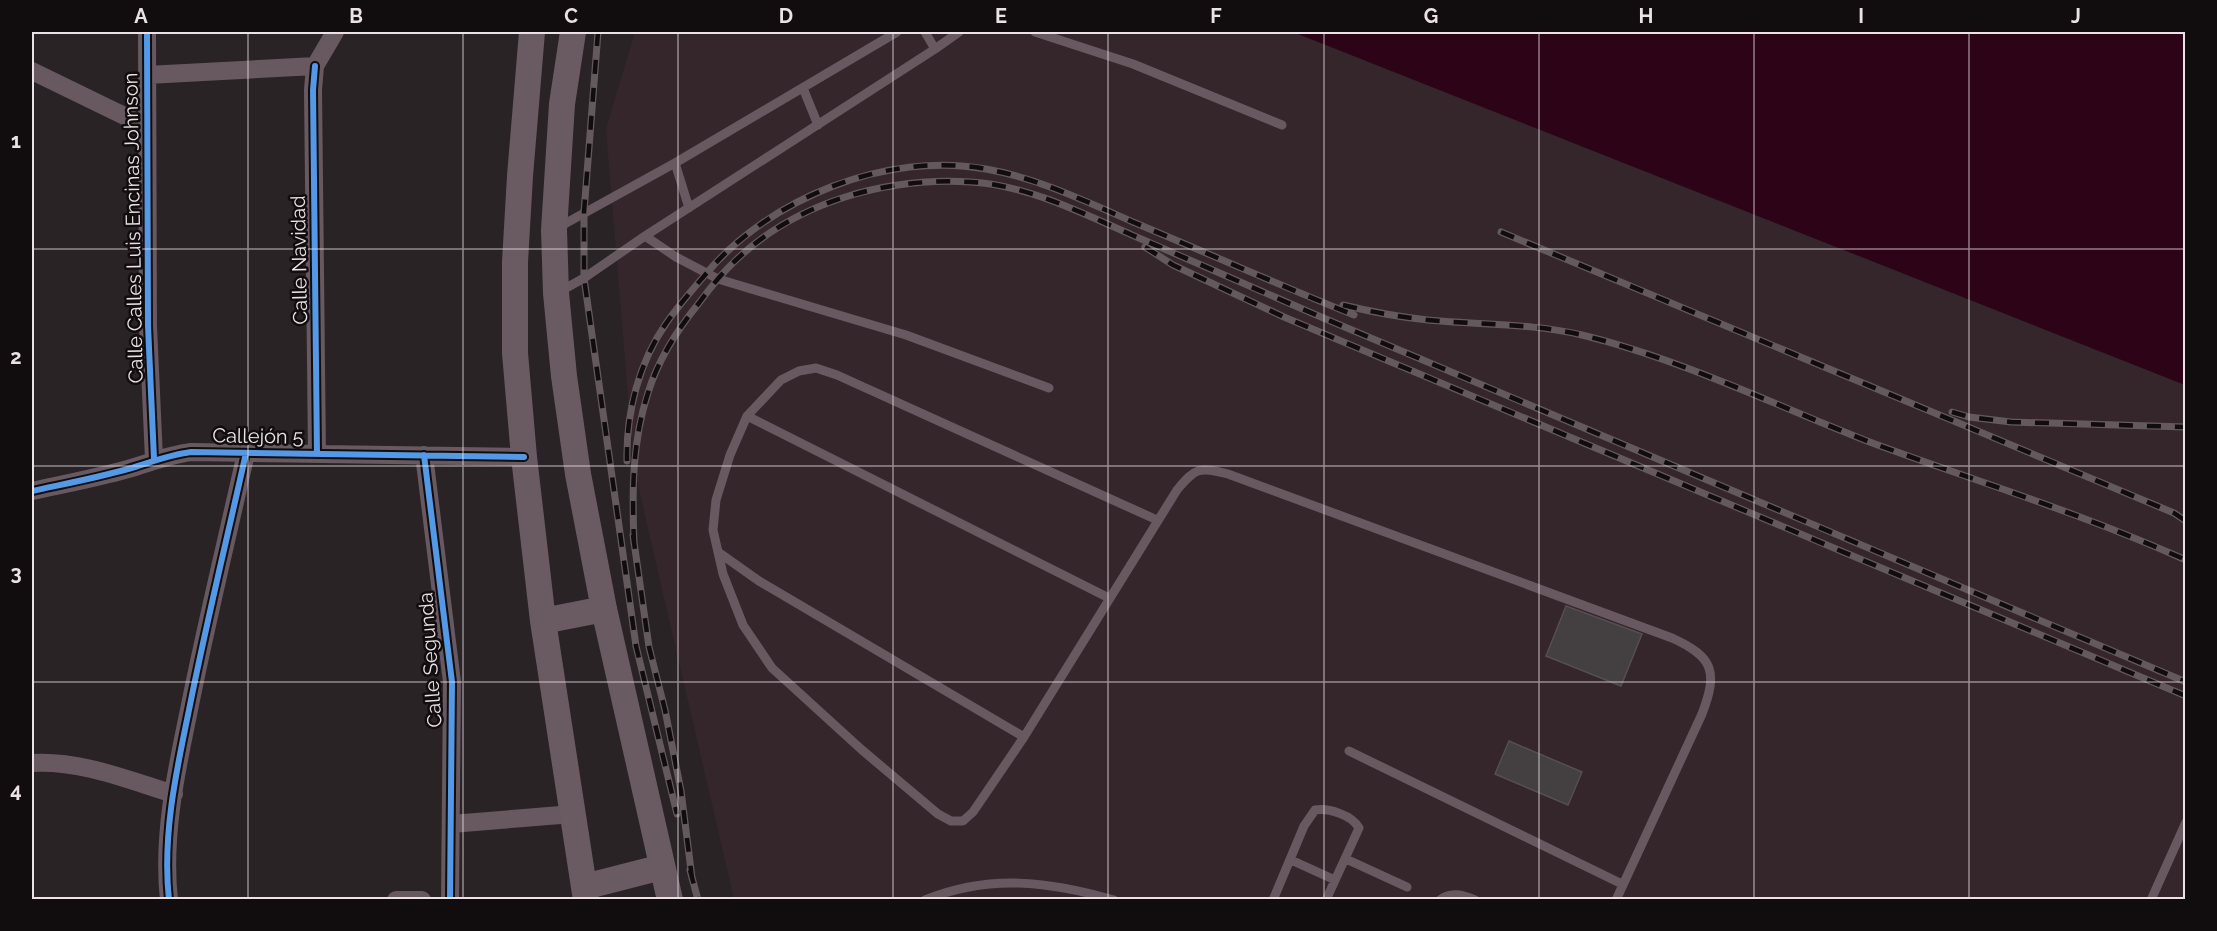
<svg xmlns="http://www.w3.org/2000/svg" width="2217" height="931" viewBox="0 0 2217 931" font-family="Raleway,sans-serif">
  <rect width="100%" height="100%" fill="#292326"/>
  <path fill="#35262c" d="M635 32H1293L2185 385V899H734L634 468 606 129Z"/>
  <path fill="#2d0417" d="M1293 32H2185V385Z"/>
  <path fill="#443f41" stroke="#544f51" stroke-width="1.5" d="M1566 606 1642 634 1621 686 1546 656Z
    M1509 741 1582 772 1568 805 1495 774Z"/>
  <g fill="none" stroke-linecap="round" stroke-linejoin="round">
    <path stroke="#67595f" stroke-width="9" d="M925 32 935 49
      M1035 32 1133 64 1282 125
      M803 88 818 125
      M675 163 689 208
      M559 227 675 163 897 32
      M645 236 676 257 718 279 906 335 1049 388
      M559 292 584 278 645 236 935 49 959 32
      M747 416 1109 598
      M1157 520 837 375 816 368 799 371 781 380 747 416 730 455 716 500 713 530 723 574 743 625 772 668 862 750 938 814 951 821H963L973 812 1024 737 1177 490C1196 467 1199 467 1228 474L1672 638C1714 657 1718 672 1702 714L1616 900
      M718 552 759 581 1024 737
      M1349 751 1622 884
      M1346 859 1407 887
      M1291 860 1335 880
      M925 900C989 874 1048 881 1114 900
      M1273 900 1304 826 1315 810C1329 808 1352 815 1359 828L1326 900
      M1440 900C1451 891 1463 895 1475 900
      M2151 900 2186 822"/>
    <path stroke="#67595f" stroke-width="18" d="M147 32 148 326 154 459
      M315 66 313 90 317 454
      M32 71 147 127
      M147 75 315 66 335 32
      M424 455 452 682 450 900
      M32 491C64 484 96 478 128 469 149 463 168 455 191 452L524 457
      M32 763C80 760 128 780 174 794
      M451 824 573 814
      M169 900C162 837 176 772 189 710 206 624 227 539 246 453
      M396 900H422"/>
    <path stroke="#6a5b62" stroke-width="26" d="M532 32 520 176 515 262V353L524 457 543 621 586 900
      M573 32 562 104 554 230 556 293 564 376 578 474 604 609 670 900
      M543 621 604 609
      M584 887 662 867"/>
    <defs>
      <path id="rail" d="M598 32 584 212V278L636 646 677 814
        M1501 232 2174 513 2186 521
        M1145 247 1173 265 1284 317 2186 696
        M1343 305C1372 312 1399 317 1428 320 1480 325 1531 323 1582 335 1681 359 1779 407 1875 444 1979 482 2085 515 2186 560
        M1952 412 1969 417 2011 422 2186 427
        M627 461C626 412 639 362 667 322 679 305 692 290 705 275 769 198 887 151 986 169 1037 178 1085 201 1133 222 1207 253 1279 285 1354 315
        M633 535 649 647 665 710 681 791 692 878
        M634 543C632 492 632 442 648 393 658 360 677 330 699 303 710 288 722 273 736 260 798 201 887 177 971 182 1027 185 1082 213 1132 235 1193 261 1253 288 1314 314 1605 437 1895 559 2186 682
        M690 870 698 900"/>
    </defs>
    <use href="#rail" stroke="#645a5e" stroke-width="7"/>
    <use href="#rail" stroke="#110c0e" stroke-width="4.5" stroke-dasharray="14" stroke-linecap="butt"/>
    <defs>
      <path id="cycleway" d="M147 32 148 326 154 459
        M315 66 313 90 317 454
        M424 455 452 682 450 900
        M32 491C64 484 96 478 128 469 149 463 168 455 191 452L524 457
        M169 900C162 837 176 772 189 710 206 624 227 539 246 453"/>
    </defs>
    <use href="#cycleway" stroke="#110c0e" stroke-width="10"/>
    <use href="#cycleway" stroke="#5399e6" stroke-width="6"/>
  </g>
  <path fill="none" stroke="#eae2e5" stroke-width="1.5" stroke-opacity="0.55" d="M248 32V900M463 32V900M678 32V900M893 32V900M1108 32V900M1324 32V900M1539 32V900M1754 32V900M1969 32V900M32 249H2186M32 466H2186M32 682H2186"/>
  <g text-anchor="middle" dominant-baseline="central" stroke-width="5" stroke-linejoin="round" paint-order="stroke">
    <g font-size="20" fill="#eae2e5" stroke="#110c0e">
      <text transform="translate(133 228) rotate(-91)">Calle Calles Luis Encinas Johnson</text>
      <text transform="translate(299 260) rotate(-91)">Calle Navidad</text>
      <text transform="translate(258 436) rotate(1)">Callejón 5</text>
      <text transform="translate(430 660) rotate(-94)">Calle Segunda</text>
    </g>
  </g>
  <rect width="2217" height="931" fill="none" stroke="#110c0e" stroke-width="66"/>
  <rect x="33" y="33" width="2151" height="865" fill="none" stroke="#eae2e5" stroke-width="2"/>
  <g font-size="20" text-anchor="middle" font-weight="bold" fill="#eae2e5">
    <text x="141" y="23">A</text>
    <text x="356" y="23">B</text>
    <text x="571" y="23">C</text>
    <text x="786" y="23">D</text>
    <text x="1001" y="23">E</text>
    <text x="1216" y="23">F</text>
    <text x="1431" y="23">G</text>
    <text x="1646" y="23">H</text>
    <text x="1861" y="23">I</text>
    <text x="2076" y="23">J</text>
    <text x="16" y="148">1</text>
    <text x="16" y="364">2</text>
    <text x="16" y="580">3</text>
    <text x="16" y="797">4</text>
  </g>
</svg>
